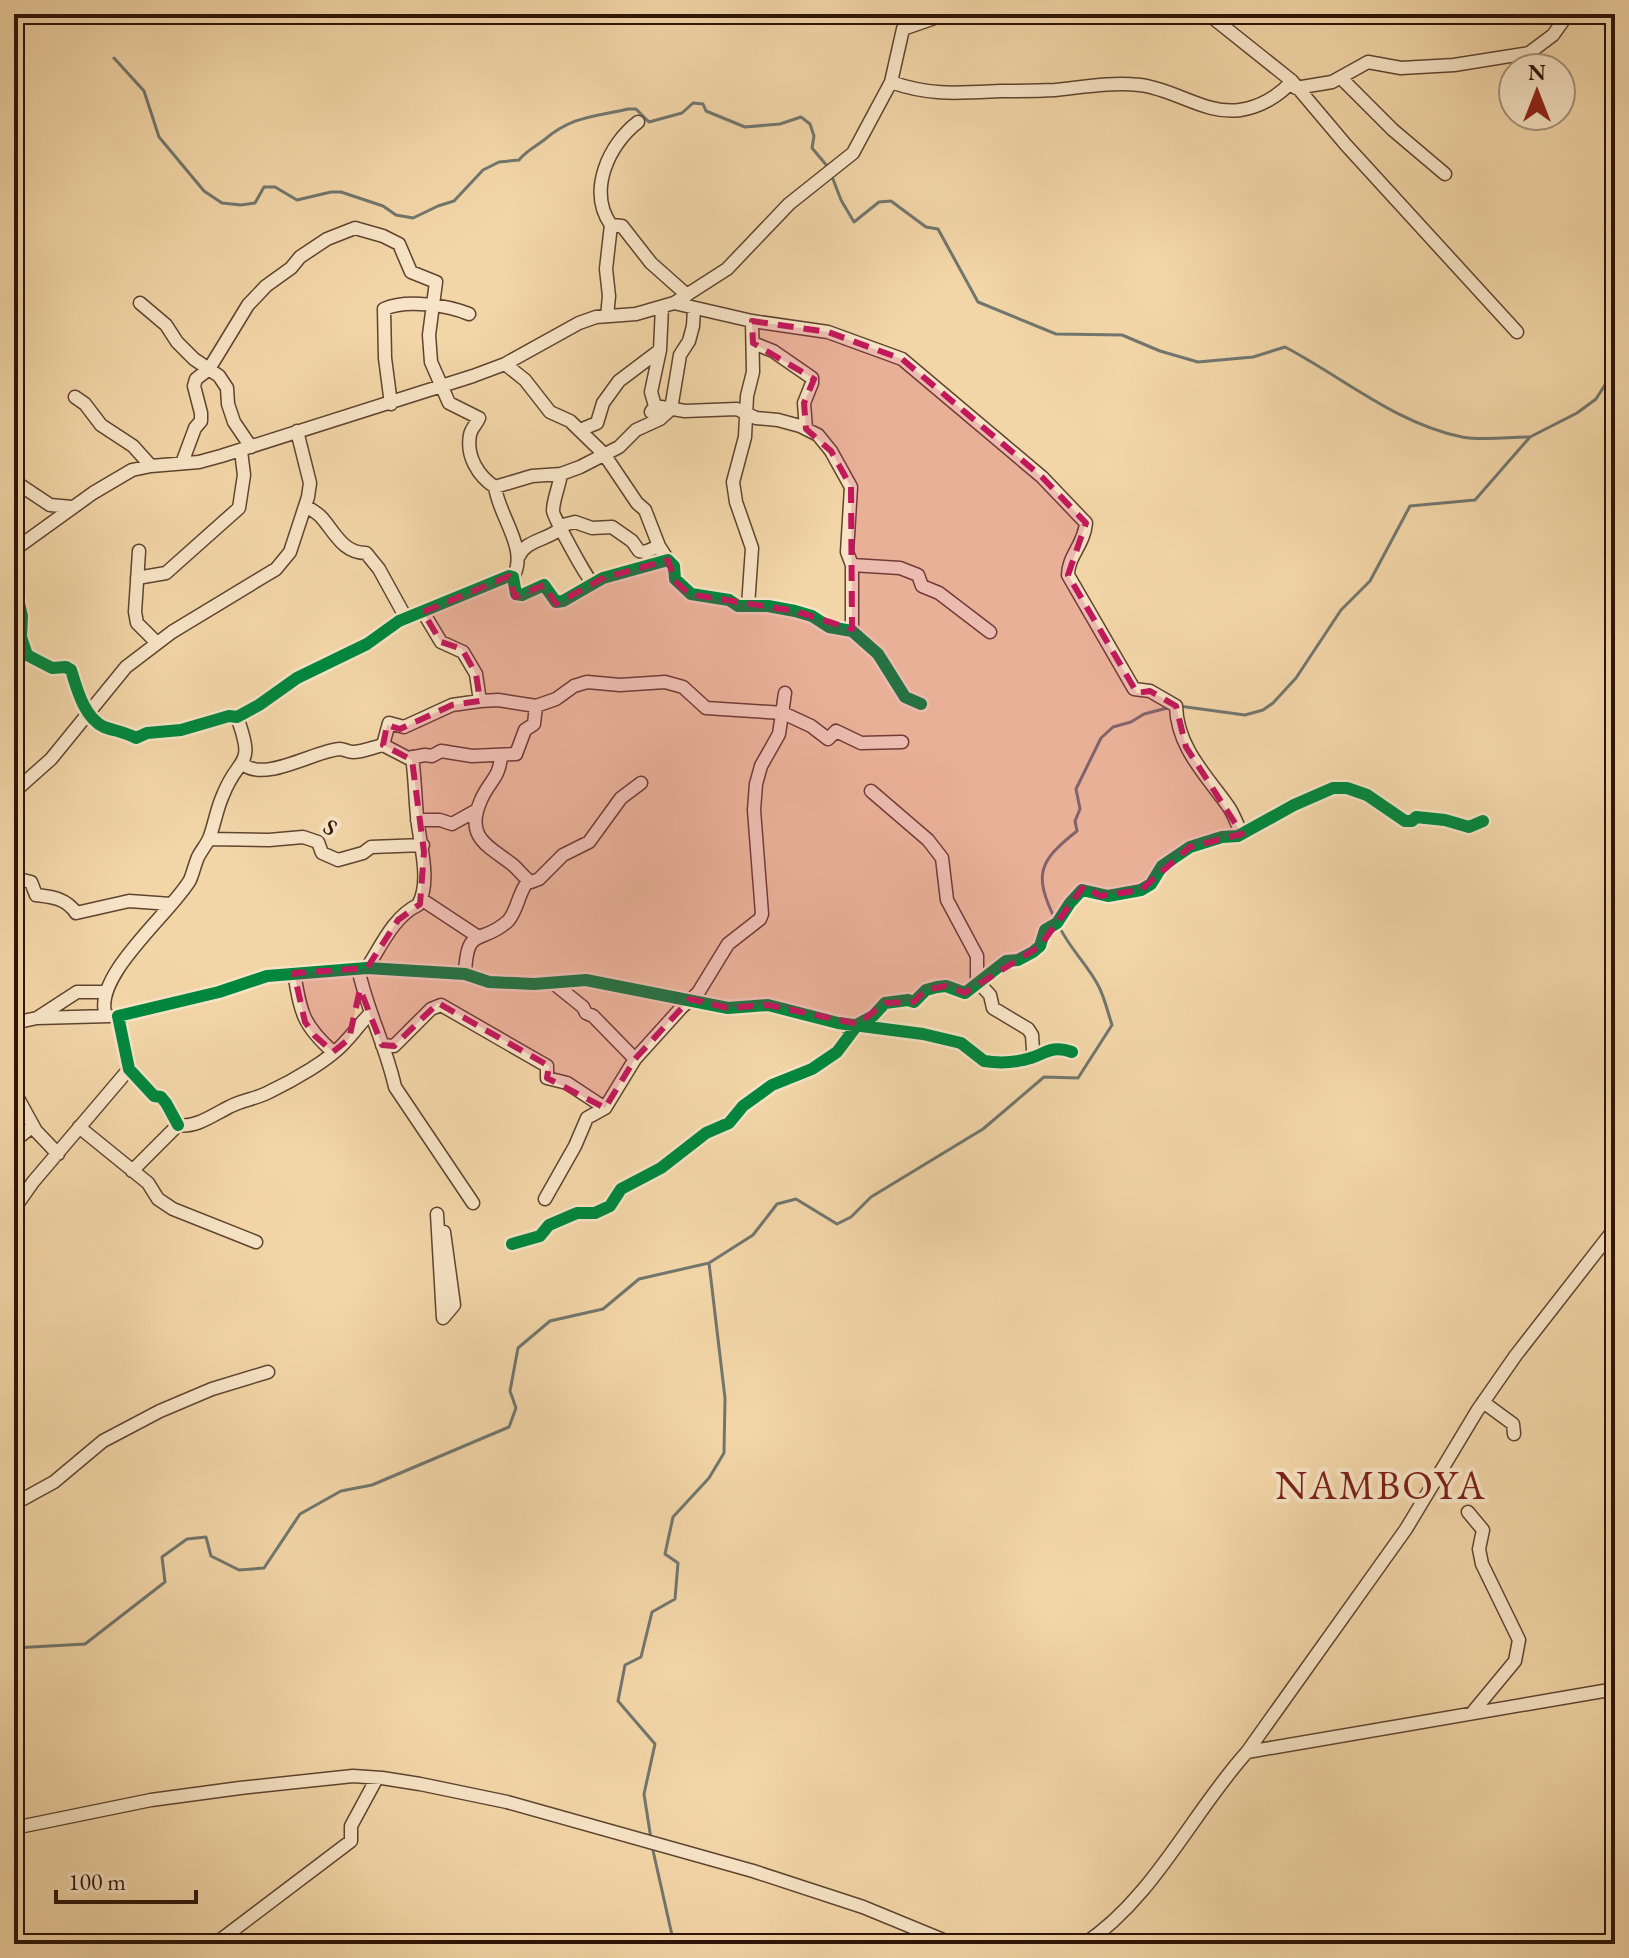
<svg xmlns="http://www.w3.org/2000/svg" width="1629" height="1958" viewBox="0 0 1629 1958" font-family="'EB Garamond',serif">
  <rect width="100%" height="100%" fill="#f3d6a8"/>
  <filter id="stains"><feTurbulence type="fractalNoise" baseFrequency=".0025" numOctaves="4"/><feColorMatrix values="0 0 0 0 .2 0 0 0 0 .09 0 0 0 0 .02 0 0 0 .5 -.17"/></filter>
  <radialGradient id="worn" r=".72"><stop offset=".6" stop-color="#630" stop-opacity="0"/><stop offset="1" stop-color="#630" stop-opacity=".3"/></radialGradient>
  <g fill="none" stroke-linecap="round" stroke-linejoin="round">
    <path stroke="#71766e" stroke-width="3" d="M114 58 144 91 159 137 204 191 222 203 241 205 255 203 264 187H275L297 200 331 192H341L383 206 396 215 413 218 438 206 454 201 483 170 499 162 519 160C527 150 535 147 544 140 572 116 593 117 628 109H636L649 122 682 113 693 103 703 104 706 111 745 127 780 124 801 117 810 124 814 136 812 148 828 167
      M831 174 841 200 854 222 879 202 891 201 926 227 938 229 978 302 1056 334 1122 335 1160 351 1198 362 1253 357 1285 347C1344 378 1395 423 1462 437 1483 441 1509 437 1530 437
      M1179 706 1245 715 1263 710 1273 703 1296 678 1341 610 1370 581 1410 506 1475 500 1530 437 1577 413 1596 399 1615 369
      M1055 919C1033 874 1039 861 1077 831L1075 821 1080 809 1076 789 1101 738 1113 727 1131 722 1144 714 1171 707
      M14 1648 85 1644 165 1582 162 1557 187 1539 206 1537 211 1556 239 1570 264 1568 300 1514 341 1491 372 1485 509 1427 516 1408 510 1391 518 1348 550 1321 603 1309 639 1279 709 1263 753 1235 777 1204 796 1199 837 1224 851 1217 871 1197 983 1129 1044 1077 1078 1078 1112 1025C1108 1013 1105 999 1099 987 1088 965 1069 948 1059 926
      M651 1839 644 1794 655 1744 618 1701 625 1665 641 1657 652 1612 675 1599 678 1563 665 1554 673 1517 709 1478 724 1453 725 1398 709 1263
      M652 1846 674 1944"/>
    <defs>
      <path id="minor" d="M1208 14 1292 81 1346 145 1517 332
        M903 29 946 14
        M1341 78 1393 130 1445 174
        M891 82C930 96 959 93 1000 91 1018 91 1037 91 1055 90 1084 87 1111 82 1140 85 1175 89 1205 115 1240 110 1260 107 1279 96 1292 81
        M1296 88 1332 82 1368 62 1401 68 1454 65 1529 53 1553 35 1568 14
        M611 225 622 226 651 263 687 295
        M140 303 166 325 177 342 194 359 219 376 227 388 228 404 234 422 251 447
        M674 303 752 321 828 332 902 359 1042 477 1086 523C1084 545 1068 556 1068 575L1134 689 1150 691 1176 706C1177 747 1206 775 1228 806 1234 814 1237 825 1242 834
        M607 316 609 296 606 269 611 225C587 191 609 144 638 122
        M753 343 773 351 812 378V383L804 403 806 429
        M505 364 525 380 550 412 570 421 604 454 637 503 645 510 659 546 668 560
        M75 397 85 404 101 425 133 446 151 466
        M391 404 385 358 384 309C406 299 447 305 469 314
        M655 406 685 411 737 409 756 418 778 420 800 426 818 435 831 451 851 487 847 552 852 565V631
        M651 412 655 406 651 392 660 350 662 307
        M580 430 597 423 603 403 619 381 660 350
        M182 463 195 428 201 421V413L194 386 196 379 209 369 248 305 266 286 291 268 300 257 327 239 355 228 383 236 399 244 411 272 436 282 429 335 431 362 449 403 479 418C477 424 471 428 470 435 466 456 478 476 495 487 499 517 529 549 513 577
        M561 474C559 487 553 500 553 511 553 516 587 579 592 582
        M14 481 50 505 72 507
        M495 487 532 476 561 474 580 467 619 447 636 430 660 419 671 409 680 355 689 341 693 326 694 309
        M306 506C310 509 318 513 322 518 335 533 343 553 366 553L379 569 406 618
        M559 526 575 522 592 528 612 527 632 541 639 551 645 552 659 546
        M14 550 93 493 132 470 151 466 199 462 221 456 473 376 505 364 579 323 596 317 636 314 674 303 727 269 789 204 853 153 891 82 903 29 910 14
        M139 551 135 612 137 623 157 643
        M519 556C526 540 547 540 560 529
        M852 565 900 568 918 575 922 586 939 593 990 632
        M137 578 166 573 239 508 244 475 241 451
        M14 582 22 616 21 637 27 655 52 668 66 667 71 670C77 689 84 718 104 727 115 731 125 732 136 738L147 733 181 730 229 716 237 717 259 705 297 678 367 644 399 621 509 576 513 577 516 594 522 595 544 585 556 602 563 601 603 578 668 560 674 566 675 579 691 594 729 600 738 606H768L795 611 812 616 829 627 852 631 878 654 905 697 921 704
        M748 606 752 548 736 502 733 482 745 437 747 396 753 372 752 321
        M423 612 441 642 463 652 476 674 480 701
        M383 745 408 758 425 755 432 756 441 751 472 756 516 754 525 730 534 724 536 706
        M501 755C500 778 489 781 481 800 464 838 489 846 513 865 520 871 524 878 531 882L539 879 563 855 589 842 621 798 641 783
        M243 764C265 783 316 750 340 749 344 749 348 752 353 752 362 752 374 747 383 745L389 723 404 727 452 705 480 701 498 700 536 706 556 699 574 686 587 682 620 685 665 682 683 687 706 708 783 713 811 726 828 739 836 731 861 743 902 742
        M871 791 928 840 942 858 947 900 977 956V981L990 995 993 1008 1028 1029 1032 1035 1033 1050 1038 1053
        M14 792 51 759 126 667 172 632 276 569 290 552 308 497 310 483 297 431
        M417 820H440L452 824 477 810
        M209 839 269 840 303 837 318 842 322 853 338 860 363 853 371 847 423 845
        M14 878 31 882 36 895C52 897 66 898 76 913L129 901 171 904
        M421 899 477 936
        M358 968C367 1011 386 1046 395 1087L473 1203
        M367 968C381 946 394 916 418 905 432 881 419 842 417 816 415 796 415 777 412 757
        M294 973C301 1013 302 1024 333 1052
        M465 974C467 924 480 946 508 921 518 910 518 893 528 881
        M552 982 583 1007 586 1013 593 1016 635 1059
        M106 1016C91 977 171 913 190 880 193 873 195 864 198 857 202 849 208 843 210 836 215 822 217 808 223 795 239 754 256 769 237 717
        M37 1018 77 992H105
        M14 1023 37 1018 110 1016
        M382 1045 394 1046 431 1009 441 1005 547 1066V1078L567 1083 605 1108
        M14 1091 36 1131 58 1154
        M178 1125 166 1103 161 1097 154 1096 129 1069 118 1016 219 992 267 976 367 968 465 974 489 982 534 984 586 980 728 1008 768 1005 838 1023 923 1034 961 1043 984 1061C997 1063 1010 1063 1023 1060 1045 1056 1048 1044 1072 1052
        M79 1127 148 1183 158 1199 173 1209 256 1242
        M14 1141 33 1126
        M132 1171 178 1125C196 1128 213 1115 229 1107 242 1100 256 1099 269 1092 292 1081 330 1060 346 1041 354 1033 361 1022 370 1014
        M545 1199 575 1146 587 1118 605 1108 635 1059 682 1007 698 993 728 944 760 919 762 914 754 810 756 784 761 766 779 734 785 693
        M14 1209 33 1182 129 1069
        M437 1214 443 1318 454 1305 444 1232
        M512 1244 540 1236 549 1225 577 1213H595L610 1206 621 1189 661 1168 706 1133 729 1123 743 1106 772 1085 812 1069 837 1052 858 1024 873 1016 885 1003 908 1000 914 1002 926 990 937 987 946 986 965 993 1006 961 1018 960 1033 952 1040 946 1045 930 1057 923 1070 903 1082 890 1108 896 1141 890 1151 884 1162 866 1190 847 1222 837 1238 836 1294 805 1333 788H1347L1367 795 1405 821H1412L1416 817 1445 820 1469 827 1483 821
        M1483 1402 1513 1424 1514 1434
        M14 1504 54 1482 103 1441 160 1411 212 1389 268 1372
        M1468 1512 1483 1530 1479 1549 1482 1564 1519 1640 1515 1661 1472 1713
        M1247 1752 1615 1689
        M14 1828 151 1800 240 1788 353 1776 382 1778 420 1784 507 1802 753 1871 863 1907 953 1944
        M215 1944 351 1841V1826L377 1778
        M1084 1944C1153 1899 1192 1813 1247 1752L1406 1529 1477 1411 1516 1355 1615 1228"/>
    </defs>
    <use href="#minor" stroke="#5f442f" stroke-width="15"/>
    <use href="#minor" stroke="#f7e4c6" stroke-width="12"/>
    <defs>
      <path id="cycleway" d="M14 582 22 616 21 637 27 655 52 668 66 667 71 670C77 689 84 718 104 727 115 731 125 732 136 738L147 733 181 730 229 716 237 717 259 705 297 678 367 644 399 621 509 576 513 577 516 594 522 595 544 585 556 602 563 601 603 578 668 560 674 566 675 579 691 594 729 600 738 606H768L795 611 812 616 829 627 852 631 878 654 905 697 921 704
        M178 1125 166 1103 161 1097 154 1096 129 1069 118 1016 219 992 267 976 367 968 465 974 489 982 534 984 586 980 728 1008 768 1005 838 1023 923 1034 961 1043 984 1061C997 1063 1010 1063 1023 1060 1045 1056 1048 1044 1072 1052
        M512 1244 540 1236 549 1225 577 1213H595L610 1206 621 1189 661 1168 706 1133 729 1123 743 1106 772 1085 812 1069 837 1052 858 1024 873 1016 885 1003 908 1000 914 1002 926 990 937 987 946 986 965 993 1006 961 1018 960 1033 952 1040 946 1045 930 1057 923 1070 903 1082 890 1108 896 1141 890 1151 884 1162 866 1190 847 1222 837 1238 836 1294 805 1333 788H1347L1367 795 1405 821H1412L1416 817 1445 820 1469 827 1483 821"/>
    </defs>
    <use href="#cycleway" stroke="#f7e4c6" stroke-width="17"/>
    <use href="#cycleway" stroke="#00873e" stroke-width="12"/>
  </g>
  <path fill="#c2185b" fill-opacity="0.2" stroke="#c2185b" stroke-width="6" stroke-dasharray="16 10" stroke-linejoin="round" d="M752 321 828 332 902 359 1042 477 1086 523 1068 575 1137 693 1150 691 1176 706 1186 747 1242 834 1190 847 1141 890 1100 896 1084 886 1040 946 965 993 946 986 926 990 914 1002 885 1003 858 1024 768 1005 728 1008 690 999 635 1059 605 1108 547 1078 549 1066 438 1003 394 1046 382 1045 360 989 349 1039 333 1052 315 1036 305 1022 294 973 367 968 398 920 420 904 424 852 412 760 383 745 387 725 400 729 452 705 480 701 476 674 462 649 441 642 423 612 509 576 515 597 544 585 556 604 603 578 668 560 675 581 689 594 795 611 852 629 851 487 831 451 806 429 804 403 814 379 753 343Z"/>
  <g text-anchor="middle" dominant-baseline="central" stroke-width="8" stroke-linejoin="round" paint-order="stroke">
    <g font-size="36" fill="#2e1407" stroke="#f7e4c6">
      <text transform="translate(333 823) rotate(32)">s</text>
    </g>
    <g font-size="40" letter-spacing="2" fill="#7a1f14" stroke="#f7e4c6">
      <text x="1381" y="1485">NAMBOYA</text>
    </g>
  </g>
  <rect width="1629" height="1958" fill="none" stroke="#f3d6a8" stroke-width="48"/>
  <rect x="16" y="16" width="1597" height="1926" fill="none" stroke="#2e1407" stroke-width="4"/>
  <rect x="24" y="24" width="1581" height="1910" fill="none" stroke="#2e1407" stroke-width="2"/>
  <g transform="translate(1537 92)"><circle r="38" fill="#f7e4c6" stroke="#a7917a" stroke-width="2"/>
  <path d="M0-6L14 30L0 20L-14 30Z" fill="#8f2418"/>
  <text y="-12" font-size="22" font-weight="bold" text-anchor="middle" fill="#2e1407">N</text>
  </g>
  <path d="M56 1890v12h140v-12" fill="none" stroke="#2e1407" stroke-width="4"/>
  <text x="68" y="1890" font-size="24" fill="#2e1407" stroke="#f7e4c6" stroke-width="6" paint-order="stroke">100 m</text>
  <rect width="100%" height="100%" filter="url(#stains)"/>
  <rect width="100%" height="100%" fill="url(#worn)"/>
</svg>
